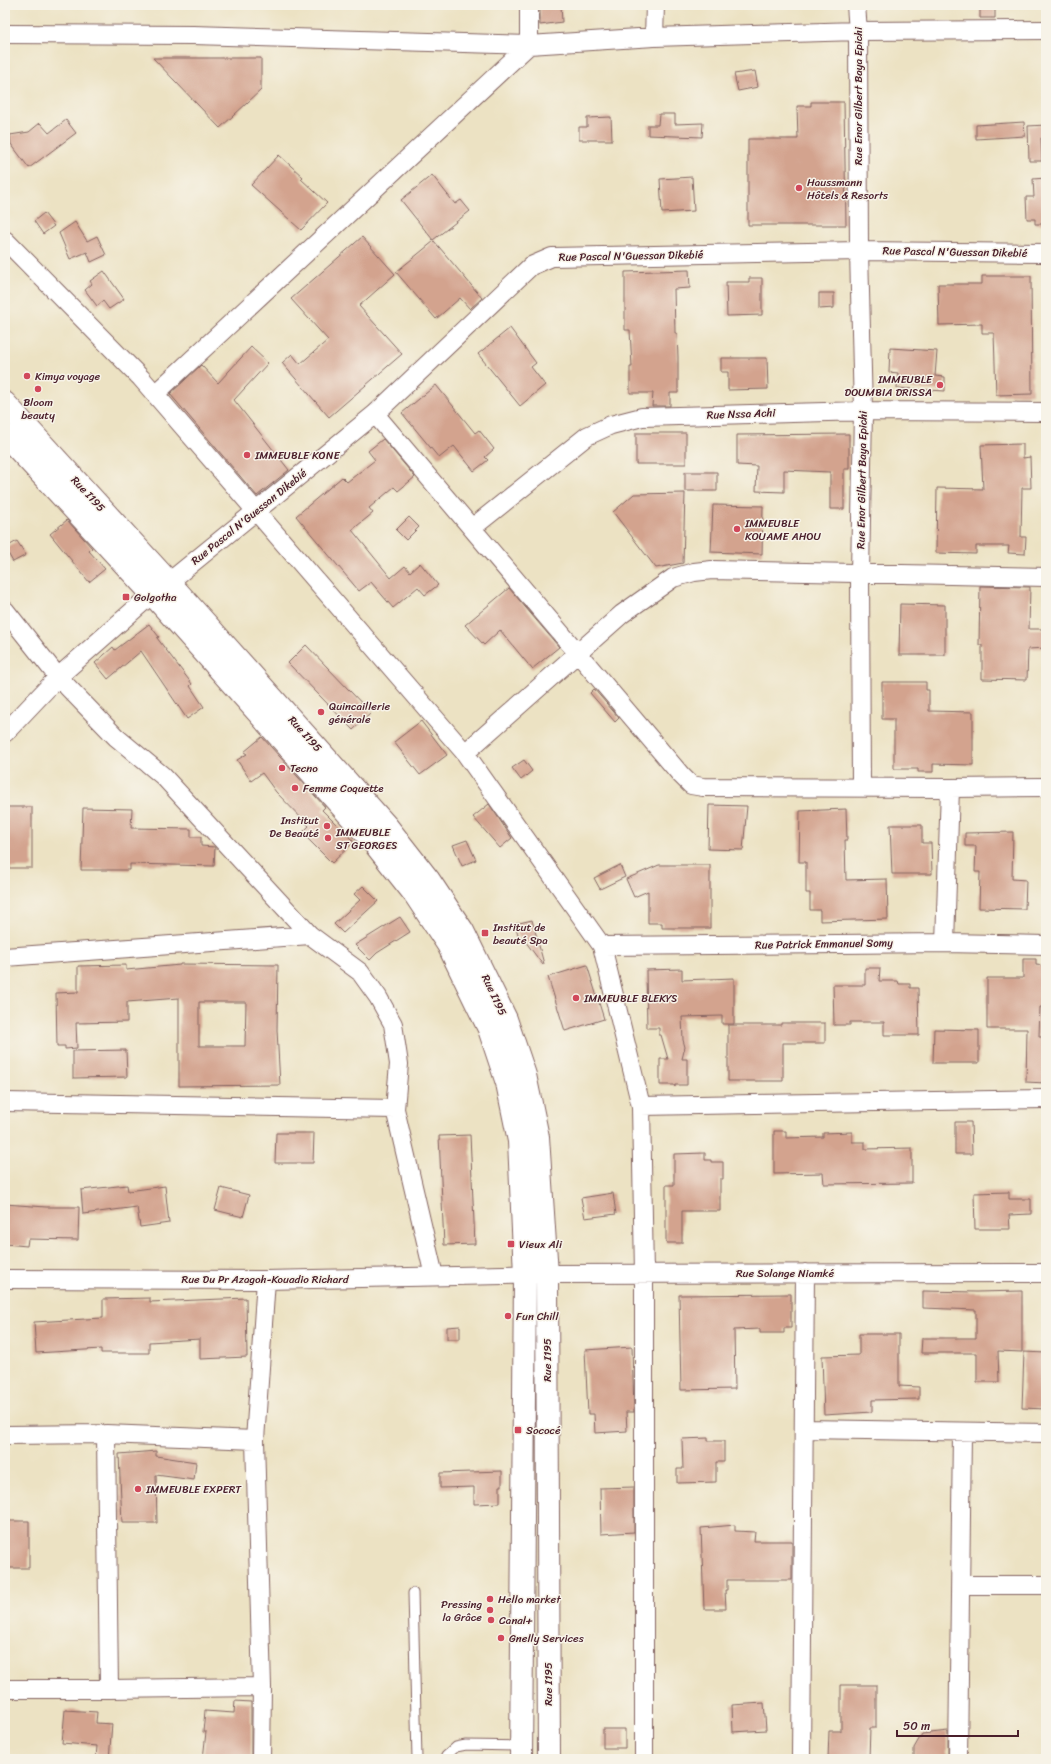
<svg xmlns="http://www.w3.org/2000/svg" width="1051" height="1764" viewBox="0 0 1051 1764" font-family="Sriracha,sans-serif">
  <rect width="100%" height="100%" fill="#f7f3e8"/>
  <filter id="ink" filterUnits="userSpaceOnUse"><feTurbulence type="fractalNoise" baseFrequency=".025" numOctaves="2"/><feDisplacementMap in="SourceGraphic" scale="8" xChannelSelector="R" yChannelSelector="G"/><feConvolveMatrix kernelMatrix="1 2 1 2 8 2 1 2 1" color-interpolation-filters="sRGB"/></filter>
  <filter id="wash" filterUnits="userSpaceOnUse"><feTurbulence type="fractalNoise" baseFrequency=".012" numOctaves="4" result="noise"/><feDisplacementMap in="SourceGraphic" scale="16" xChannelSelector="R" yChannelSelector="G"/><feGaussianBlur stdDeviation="0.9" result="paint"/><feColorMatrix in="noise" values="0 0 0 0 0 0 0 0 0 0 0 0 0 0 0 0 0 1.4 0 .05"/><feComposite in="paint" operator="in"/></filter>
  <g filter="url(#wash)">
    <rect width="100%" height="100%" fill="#ece2c3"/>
    <g id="blocks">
      <path fill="#d3a38e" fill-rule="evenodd" d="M540 5H561L562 22 540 25Z
        M980 5H995V18H980Z
        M153 58H261V90L220 128Z
        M755 71 758 87 738 91 734 74Z
        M811 102H844L846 225H748V139H798L797 106H811Z
        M659 114H675V124L703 123 702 137 648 135V125H658Z
        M611 117 612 140H579V127H587V118Z
        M66 120 76 133 29 168 11 144 10 135 29 132 40 123 49 133Z
        M1024 122 1025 136 976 139V125Z
        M1046 125V138H1041L1042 161H1029L1028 126Z
        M279 155 303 177 301 179 327 203 301 230 251 185Z
        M432 175 455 204 461 200 470 211 433 240 401 200Z
        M692 177 694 211 662 213 660 179Z
        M1046 178V224H1035V219H1027L1026 197H1034L1033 179Z
        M44 213 54 226 43 234 34 221Z
        M75 222 87 241 97 236 106 255 91 262 87 252 70 259 59 233Z
        M362 237 395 274 359 306 402 354 329 417 282 363 292 354 300 364 328 340 291 299Z
        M434 241 482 298 470 309 460 298 436 319 396 272Z
        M689 270 690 288 674 289 675 333H677L678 357V393H670V406H652L653 393H630V367H632L630 330H625V272Z
        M104 271 124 299 109 309 103 301 97 306 85 290 92 284 90 281Z
        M982 276H1031L1032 394 996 395 994 333H982V324L939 325 938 284H982Z
        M749 278H762V315L727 316 726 282H749Z
        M819 293H834V308L819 309Z
        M510 328 536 363 531 367 545 385 520 406 478 354Z
        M251 347 268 363 234 400 289 470 257 496 170 394 201 365 218 383Z
        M890 348 937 351 935 376 945 377V391L897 388 898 373 889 372Z
        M721 358H767L768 389 728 390V372H721Z
        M436 385 475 433 479 430 494 449 485 457 488 460 474 471 454 446 439 458 402 413Z
        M636 433H686V464H636Z
        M849 434V469H844V509H830V472L784 470V492L756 491 757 466 737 465V435Z
        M383 439 415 477 398 491 394 487 369 508 373 513 352 530 391 578 405 566 410 572 420 563 438 585 425 595 418 587 393 608 371 582 359 591 296 516 342 477 347 482 375 460 368 451Z
        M1023 444V458L1030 457 1031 488H1022L1021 537H1026L1025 554 1008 553 1009 546H976V554L936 553 937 488 983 489 981 445Z
        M685 472H717V491H685Z
        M685 493 683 563 656 568 613 512 634 494Z
        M713 505 763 506 762 554 711 552Z
        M409 517 419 527 406 540 396 530Z
        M67 520 92 548 89 551 105 569 89 582 50 534Z
        M17 541 26 555 13 562 5 548Z
        M980 586 1030 587 1029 629H1046V648L1028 649 1027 680 982 679V645H979Z
        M509 588 559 647 532 669 500 630 484 645 465 625Z
        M900 604 945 605V655H899Z
        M149 624 159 637 157 638 192 684 190 686 204 707 187 719 141 651 108 679 95 663 113 647 115 650Z
        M306 645 371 713 353 730 288 663Z
        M882 682H926V690H929V711L973 712V765L933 764V772H918V769H894V719H882Z
        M594 689 619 718 615 722 590 693Z
        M421 721 447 755 420 775 394 742Z
        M262 737 325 807 322 810 354 842 332 863 302 833 309 826 276 792 262 773 251 781 237 760 247 754 244 752Z
        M524 760 532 771 521 780 512 768Z
        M489 804 512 838 500 848 473 817Z
        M709 805 747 806 743 850 708 849Z
        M5 807H32V868H5Z
        M83 808 132 809 131 828 191 829V837H201V846L215 847 214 866 130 864V870H81Z
        M846 809 847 840H845L846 880 887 879 888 919 820 921V910H810V893H806V862H799L800 811Z
        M890 825H922V843H931L932 874H892Z
        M1013 832 1012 879 1026 880 1025 909 979 908 980 872H975L976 846H965V833Z
        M467 840 476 860 462 866 453 845Z
        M620 865 625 877 600 889 594 878Z
        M659 865H710V928H662V923H648V891L634 897 626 879Z
        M363 886 378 901 343 933 334 924 360 900 354 894Z
        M400 917 410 932 377 953 370 960 355 945Z
        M532 920 544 964 543 965 522 937 519 938 515 924Z
        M1023 959H1036V965L1046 966V1007H1040L1039 1037H1046V1083L1026 1082 1027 1029H987V978H1023Z
        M180 964 278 965 277 1030 280 1085 179 1086V998L127 1002V1022L76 1023 77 1048 65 1049V1046H57L56 993 78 992V966L126 965V970L180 965ZM199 1002H246L245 1046H199Z
        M587 965 604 1019 565 1031 548 977Z
        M865 968H880L879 981H898L899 984H910V988H918L919 1035H884V1022H850V1025H834L833 985H865Z
        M682 969V980L734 978V1024H722V1016L682 1017 683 1040 685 1047 682 1059H687V1085H675V1087L674 1085H660V1059H668L661 1035H659V1028H647L646 970Z
        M781 1023H825V1043H783V1081H728V1025H781Z
        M934 1029 979 1030V1063H933Z
        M126 1050 127 1077 73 1078V1051Z
        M955 1122H971L972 1154H955Z
        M774 1131H786V1138L823 1137V1133L852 1132V1142H865V1149L912 1148V1183L824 1184 823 1173 774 1174Z
        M276 1133H314L313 1163H275Z
        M470 1135 475 1244 444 1245 439 1136Z
        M705 1153V1160H711V1162H723V1179H720V1211H682V1243H666V1185H674V1154Z
        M127 1185 128 1191 165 1186 169 1223 140 1227 137 1207 83 1214 81 1190Z
        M221 1188 249 1195 243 1217 215 1210Z
        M1009 1192V1199H1031V1214L1009 1215 1010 1229H975L974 1193Z
        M613 1193 616 1214 585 1218 581 1198Z
        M5 1204 46 1207H79L78 1240 28 1239 27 1246 5 1244Z
        M923 1291 976 1292 1022 1291V1352L998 1351 999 1382H977V1353H921L922 1338H976V1310L923 1308Z
        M791 1294V1328H784V1333H760V1329L734 1330 735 1389 681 1390 679 1295Z
        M150 1298V1302L246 1298 247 1357 200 1359V1339L149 1342V1353H101V1349L36 1353 34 1322 103 1318V1299Z
        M460 1326V1339H447V1327Z
        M859 1334H899V1386L919 1387V1399L872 1400V1412L824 1415 822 1356 859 1355Z
        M632 1347 634 1412H626L627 1431 595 1433 594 1414H588L585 1350Z
        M1024 1352 1046 1353V1409L1022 1408Z
        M708 1438V1441H724V1462H716V1482L677 1483V1469H683L682 1439Z
        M156 1451V1456L196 1462 194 1480 156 1475 157 1523H122L119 1454Z
        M502 1471V1486H500V1503L474 1504V1487L440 1488V1473Z
        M634 1487V1532L601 1534 600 1488Z
        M5 1521H29V1568H5Z
        M735 1525V1531L755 1532 754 1541H792V1580H727V1590H725L726 1609H704L701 1528Z
        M841 1685H876V1728H870L869 1759H828L829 1731H841Z
        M235 1701 251 1702V1759H203L206 1732H203L205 1711 234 1713Z
        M764 1703 766 1730 733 1732 732 1705Z
        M65 1710 97 1712 96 1723 112 1724 109 1759H96L97 1746 62 1743Z
        M603 1729H625V1748H603Z
        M948 1731V1759H914V1748L922 1734Z"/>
    </g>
  </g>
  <g filter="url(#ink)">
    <use href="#blocks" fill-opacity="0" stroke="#836360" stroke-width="1"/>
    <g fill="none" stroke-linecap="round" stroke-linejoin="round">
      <defs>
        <path id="lane" d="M413 1593 417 1759
          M445 1759 446 1756 456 1747 466 1745 522 1746"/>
        <path id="street" d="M856 5 858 31 859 251 863 411 860 574 861 787
          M5 34 193 35 529 45 654 37 858 31 1046 30
          M654 37 655 5
          M5 240 141 378 465 753 602 946 641 1106 644 1274V1759
          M155 394 529 45V5
          M375 414 681 775 691 785 703 787 950 788 1046 787
          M472 528 587 436 611 425 642 417 863 411 1046 412
          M169 582 375 414 531 266 552 257 859 251 1046 253
          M5 610 58 677 116 737 163 776 310 935 360 972 378 997 393 1024 399 1064 395 1109 434 1276
          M5 733 58 677 152 594
          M465 753 622 614 673 578 694 572 712 570 1046 577
          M945 943 950 788
          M602 946 945 943 1046 945
          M5 957 310 935
          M5 1102 395 1109
          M641 1106 1046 1099
          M5 1279 266 1280 547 1274 1046 1273
          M804 1429 1046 1433
          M106 1434 109 1689
          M5 1435 106 1434 255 1440 262 1687 261 1759
          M255 1440 266 1280
          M961 1585H1046
          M5 1689H109L262 1687
          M801 1759 805 1273
          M958 1759 962 1433"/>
        <path id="secondary" d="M5 403 169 582 386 825 429 880 463 931 506 1019 525 1075 538 1137 547 1274 549 1759
          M5 435 152 594 373 842 415 895 448 945 489 1029 507 1083 519 1141 525 1275 521 1759"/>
      </defs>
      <use href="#lane" stroke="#836360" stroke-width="11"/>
      <use href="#street" stroke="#836360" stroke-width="20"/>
      <use href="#secondary" stroke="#836360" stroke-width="24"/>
      <use href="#lane" stroke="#fff" stroke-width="9"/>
      <use href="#street" stroke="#fff" stroke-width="18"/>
      <use href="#secondary" stroke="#fff" stroke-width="22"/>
    </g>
  </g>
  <g fill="#d1495b" stroke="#f7f3e8" stroke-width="1.5">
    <circle cx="799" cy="188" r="4"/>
    <circle cx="27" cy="376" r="4"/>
    <circle cx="940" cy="385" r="4"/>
    <circle cx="38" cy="389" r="4"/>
    <circle cx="247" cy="455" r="4"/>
    <circle cx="737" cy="529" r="4"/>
    <rect x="122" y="593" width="8" height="8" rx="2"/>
    <circle cx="321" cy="712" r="4"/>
    <circle cx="282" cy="768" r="4"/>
    <circle cx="295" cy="788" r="4"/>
    <circle cx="327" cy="826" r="4"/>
    <circle cx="328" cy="838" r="4"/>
    <rect x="481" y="929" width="8" height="8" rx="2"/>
    <circle cx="576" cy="998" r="4"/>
    <rect x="507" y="1240" width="8" height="8" rx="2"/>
    <circle cx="508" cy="1316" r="4"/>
    <rect x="514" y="1426" width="8" height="8" rx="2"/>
    <circle cx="138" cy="1489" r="4"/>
    <circle cx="490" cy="1599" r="4"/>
    <circle cx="490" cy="1610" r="4"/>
    <circle cx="491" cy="1620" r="4"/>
    <circle cx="501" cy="1638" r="4"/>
  </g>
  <g text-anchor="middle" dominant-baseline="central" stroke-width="3" stroke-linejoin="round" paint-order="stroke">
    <g font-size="11" fill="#4a1f2b" stroke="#f7f3e8">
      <text transform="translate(858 96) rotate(-90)">Rue Enor Gilbert Baya Epichi</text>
      <text transform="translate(955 252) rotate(1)">Rue Pascal N'Guessan Dikebié</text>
      <text transform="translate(631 256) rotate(-1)">Rue Pascal N'Guessan Dikebié</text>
      <text transform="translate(741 414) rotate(-2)">Rue Nssa Achi</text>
      <text transform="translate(862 480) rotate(-89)">Rue Enor Gilbert Baya Epichi</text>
      <text transform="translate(88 494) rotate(47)">Rue I195</text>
      <text transform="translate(249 517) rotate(-39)">Rue Pascal N'Guessan Dikebié</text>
      <text transform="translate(305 734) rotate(48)">Rue I195</text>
      <text transform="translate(824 944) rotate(-1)">Rue Patrick Emmanuel Somy</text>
      <text transform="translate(494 995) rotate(65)">Rue I195</text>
      <text x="785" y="1273">Rue Solange Niamké</text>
      <text x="265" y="1279">Rue Du Pr Azagoh-Kouadio Richard</text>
      <text transform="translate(547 1360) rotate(-90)">Rue I195</text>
      <text transform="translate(548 1684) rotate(-90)">Rue I195</text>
    </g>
    <g font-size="11" fill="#4a1f2b" stroke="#f7f3e8" text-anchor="start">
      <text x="807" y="182">Haussmann<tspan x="807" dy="13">Hôtels &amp; Resorts</tspan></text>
      <text x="35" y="376">Kimya voyage</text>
      <text x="932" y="379" text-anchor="end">IMMEUBLE<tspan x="932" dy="13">DOUMBIA DRISSA</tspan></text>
      <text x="38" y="402" text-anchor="middle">Bloom<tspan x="38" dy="13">beauty</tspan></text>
      <text x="255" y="455">IMMEUBLE KONE</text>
      <text x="745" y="523">IMMEUBLE<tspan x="745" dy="13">KOUAME AHOU</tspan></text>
      <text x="134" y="597">Golgotha</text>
      <text x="329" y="706">Quincaillerie<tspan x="329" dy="13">générale</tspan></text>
      <text x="290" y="768">Tecno</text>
      <text x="303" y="788">Femme Coquette</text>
      <text x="319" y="820" text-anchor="end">Institut<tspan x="319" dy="13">De Beauté</tspan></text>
      <text x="336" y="832">IMMEUBLE<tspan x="336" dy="13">ST GEORGES</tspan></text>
      <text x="493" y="927">Institut de<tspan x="493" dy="13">beauté Spa</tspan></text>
      <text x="584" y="998">IMMEUBLE BLEKYS</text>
      <text x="519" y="1244">Vieux Ali</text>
      <text x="516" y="1316">Fun Chill</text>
      <text x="526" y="1430">Sococé</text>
      <text x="146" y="1489">IMMEUBLE EXPERT</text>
      <text x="498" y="1599">Hello market</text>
      <text x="482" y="1604" text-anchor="end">Pressing<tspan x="482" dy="13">la Grâce</tspan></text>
      <text x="499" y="1620">Canal+</text>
      <text x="509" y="1638">Gnelly Services</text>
    </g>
  </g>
  <rect width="1051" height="1764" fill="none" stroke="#f7f3e8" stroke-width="20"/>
  <path d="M897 1730v6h121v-6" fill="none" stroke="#4a1f2b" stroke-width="2"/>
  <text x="903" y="1730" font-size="12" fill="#4a1f2b" stroke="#f7f3e8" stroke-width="3" paint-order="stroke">50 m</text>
</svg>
